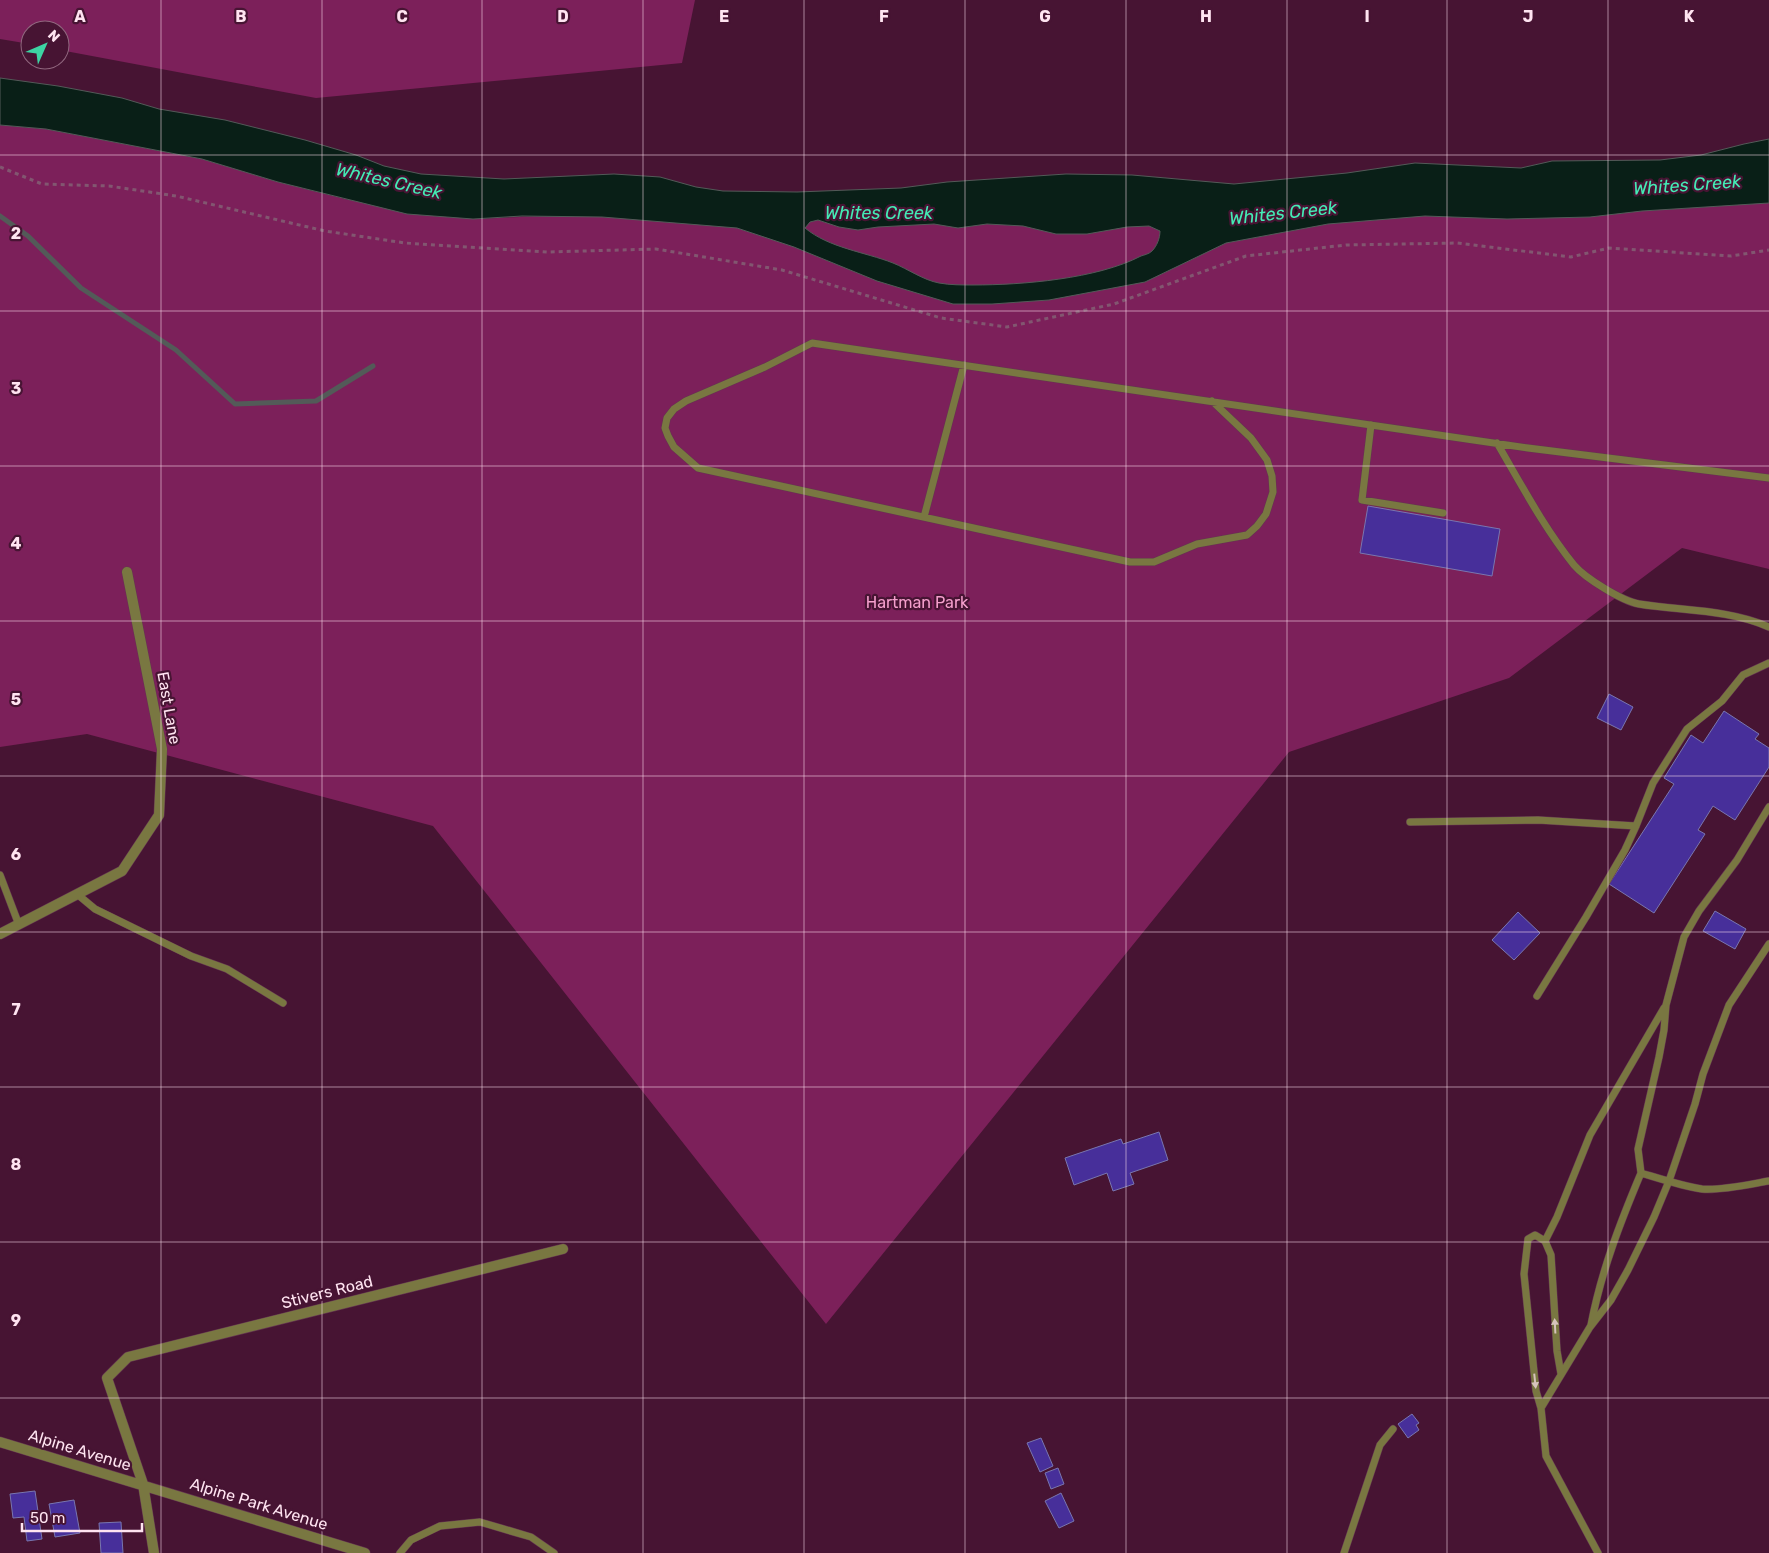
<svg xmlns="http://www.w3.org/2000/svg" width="1769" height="1553" viewBox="0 0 1769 1553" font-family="Rubik,sans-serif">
  <rect width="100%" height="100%" fill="#471433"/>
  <path fill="#7c205a" d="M0 0H695L682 63 316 98 60 50V30H30V44L0 39Z
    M0 125 46 129 202 159 278 182 345 199 473 219 1769 165V569L1682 548 1509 678 1289 752 826 1324 433 826 87 734 0 747Z"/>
  <path fill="#091f17" stroke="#535a58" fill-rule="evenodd" d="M0 78 58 86 122 98 159 109 225 120 305 140 356 155 384 166 421 174 504 179 614 174 660 177 696 187 723 191 797 192 901 188 947 182 1066 174 1132 175 1234 184 1347 173 1415 163 1521 168 1552 161 1660 160 1701 155 1744 144 1769 139V203L1642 211 1590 217 1507 219 1425 216 1328 224 1226 243 1145 282 1049 300 992 304H953L877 281 794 247 737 228 602 217 522 216 473 219 407 214 278 182 202 159 46 129 0 125ZM818 220 839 227 858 230 878 227 934 224 958 228 987 224 1023 226 1056 234H1087L1127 227 1149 226 1160 231C1160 238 1157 246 1152 251 1149 254 1144 255 1141 256 1097 279 1022 285 973 285 962 285 950 285 939 283 923 280 908 269 893 263 865 252 829 248 805 228L810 222Z"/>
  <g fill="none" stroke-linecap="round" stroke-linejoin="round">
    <path stroke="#535a58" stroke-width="5" d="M0 216 28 236 81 288 176 350 235 404 316 401 373 366"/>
  </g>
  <path fill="#472f9a" stroke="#7976af" d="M1368 506 1500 529 1492 576 1360 553Z
    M1609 694 1633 707 1621 730 1597 718Z
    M1724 711 1759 734 1755 739 1769 748V767L1735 820 1713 806 1698 830 1705 834 1654 913 1609 884 1674 784 1664 778 1691 735 1703 743Z
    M1715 911 1746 929 1735 949 1703 931Z
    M1518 912 1540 933 1514 960 1492 940Z
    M1159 1132 1168 1160 1130 1173 1134 1184 1113 1191 1107 1173 1074 1185 1065 1158 1121 1139 1123 1144Z
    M1412 1414 1419 1423 1416 1425 1419 1430 1408 1438 1398 1424Z
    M1041 1438 1053 1466 1040 1472 1027 1443Z
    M1058 1468 1064 1484 1051 1489 1045 1473Z
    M35 1491 42 1539 27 1541 24 1517 13 1518 10 1494Z
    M1061 1493 1074 1521 1059 1528 1045 1501Z
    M74 1500 80 1533 55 1537 49 1504Z
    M121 1522 123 1553H101L99 1523Z"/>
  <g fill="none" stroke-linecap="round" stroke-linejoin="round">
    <defs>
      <path id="lane" d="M1212 401 1251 438 1267 460 1272 476 1273 492 1266 514 1257 526 1247 535 1197 544 1154 562H1130L698 468 674 447 668 436 665 428 667 418 674 409 686 401 765 367 812 343 1528 448 1769 478
        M1371 425 1362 500 1443 513
        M1497 443C1521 484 1544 528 1574 565 1585 578 1622 601 1639 604 1682 611 1728 609 1769 627
        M924 517 964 365
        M1769 807 1737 860 1699 911 1684 937 1666 1005 1664 1030 1659 1057 1638 1149 1641 1173C1661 1179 1682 1186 1702 1189 1720 1191 1751 1184 1769 1181
        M1410 822 1538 820 1636 826
        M0 875 19 925
        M77 894 95 909 191 956 227 969 283 1003
        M1537 996 1586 917 1625 850 1636 826 1653 783 1687 729 1722 701 1743 675 1769 663
        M1545 1241 1557 1217 1590 1135 1664 1008
        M1591 1325C1601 1272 1620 1223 1641 1173
        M1541 1408 1536 1391 1524 1274 1528 1239 1535 1235 1545 1241 1551 1255 1557 1351 1561 1374
        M400 1553 411 1540 440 1526 480 1522 531 1537 554 1553
        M1344 1553 1380 1445 1393 1429
        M1598 1553 1546 1456 1541 1408 1590 1327 1611 1300 1628 1270 1654 1217 1669 1181 1695 1104 1703 1074 1729 1005 1769 944"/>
      <path id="street" d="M0 934 122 871 159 815 162 749 127 572
        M0 1442 365 1553
        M154 1553 143 1484 107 1378 128 1357 563 1249"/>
    </defs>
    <use href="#lane" stroke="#643551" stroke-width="8"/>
    <use href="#street" stroke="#643551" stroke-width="11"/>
    <path stroke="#825670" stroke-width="3" stroke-dasharray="4 4" stroke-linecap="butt" d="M0 167 42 184 109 186 176 196 325 231 405 243 547 252 656 249 782 270 941 318 1007 327 1114 304 1246 256 1346 245 1457 243 1571 257 1609 248 1731 256 1769 250"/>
    <use href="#lane" stroke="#797741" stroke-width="7"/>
    <use href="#street" stroke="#797741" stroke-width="10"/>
  </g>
  <defs><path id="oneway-solid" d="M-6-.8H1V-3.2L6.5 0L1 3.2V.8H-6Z" transform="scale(1.25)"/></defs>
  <g fill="#d7c3bc">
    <use href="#oneway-solid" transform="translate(1555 1326) rotate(-93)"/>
    <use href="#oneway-solid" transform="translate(1535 1381) rotate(84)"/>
  </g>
  <path fill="none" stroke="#ffe4f1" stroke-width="1" stroke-opacity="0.55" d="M161 0V1553M322 0V1553M482 0V1553M643 0V1553M804 0V1553M965 0V1553M1126 0V1553M1287 0V1553M1447 0V1553M1608 0V1553M0 155H1769M0 311H1769M0 466H1769M0 621H1769M0 776H1769M0 932H1769M0 1087H1769M0 1242H1769M0 1398H1769"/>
  <g text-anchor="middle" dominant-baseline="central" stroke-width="4.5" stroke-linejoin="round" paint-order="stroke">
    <g font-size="16" fill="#f59fcd" stroke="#471433">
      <text x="917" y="602">Hartman Park</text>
    </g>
    <g font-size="16" fill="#ffe4f1" stroke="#471433">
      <text transform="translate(169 708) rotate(80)">East Lane</text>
      <text transform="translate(327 1292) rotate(-14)">Stivers Road</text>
      <text transform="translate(80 1450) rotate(17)">Alpine Avenue</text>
      <text transform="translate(259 1504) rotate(17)">Alpine Park Avenue</text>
    </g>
    <g font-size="18" font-style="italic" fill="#44ebb5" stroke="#471433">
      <text transform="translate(389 181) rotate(13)">Whites Creek</text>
      <text transform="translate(1687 185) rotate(-4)">Whites Creek</text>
      <text x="879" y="213">Whites Creek</text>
      <text transform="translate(1283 213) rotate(-6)">Whites Creek</text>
    </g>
  </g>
  <g font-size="16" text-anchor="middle" font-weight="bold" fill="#ffe4f1" stroke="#471433" stroke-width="4.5" stroke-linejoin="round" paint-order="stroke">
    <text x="80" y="22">A</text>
    <text x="241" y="22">B</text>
    <text x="402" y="22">C</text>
    <text x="563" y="22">D</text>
    <text x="724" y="22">E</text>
    <text x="884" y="22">F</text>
    <text x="1045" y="22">G</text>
    <text x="1206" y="22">H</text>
    <text x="1367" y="22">I</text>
    <text x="1528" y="22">J</text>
    <text x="1689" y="22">K</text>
    <text x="16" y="239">2</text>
    <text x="16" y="394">3</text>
    <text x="16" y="549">4</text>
    <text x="16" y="705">5</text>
    <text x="16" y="860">6</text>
    <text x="16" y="1015">7</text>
    <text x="16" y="1170">8</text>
    <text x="16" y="1326">9</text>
  </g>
  <g transform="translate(45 45) rotate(45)"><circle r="24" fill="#471433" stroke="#91677f"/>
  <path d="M0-4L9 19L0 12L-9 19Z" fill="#3dd4a3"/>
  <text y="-8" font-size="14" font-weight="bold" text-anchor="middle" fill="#ffe4f1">N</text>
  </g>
  <path d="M22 1523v8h120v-8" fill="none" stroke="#ffe4f1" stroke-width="2.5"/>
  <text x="30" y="1523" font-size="15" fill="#ffe4f1" stroke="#471433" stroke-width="4" paint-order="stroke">50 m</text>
</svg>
